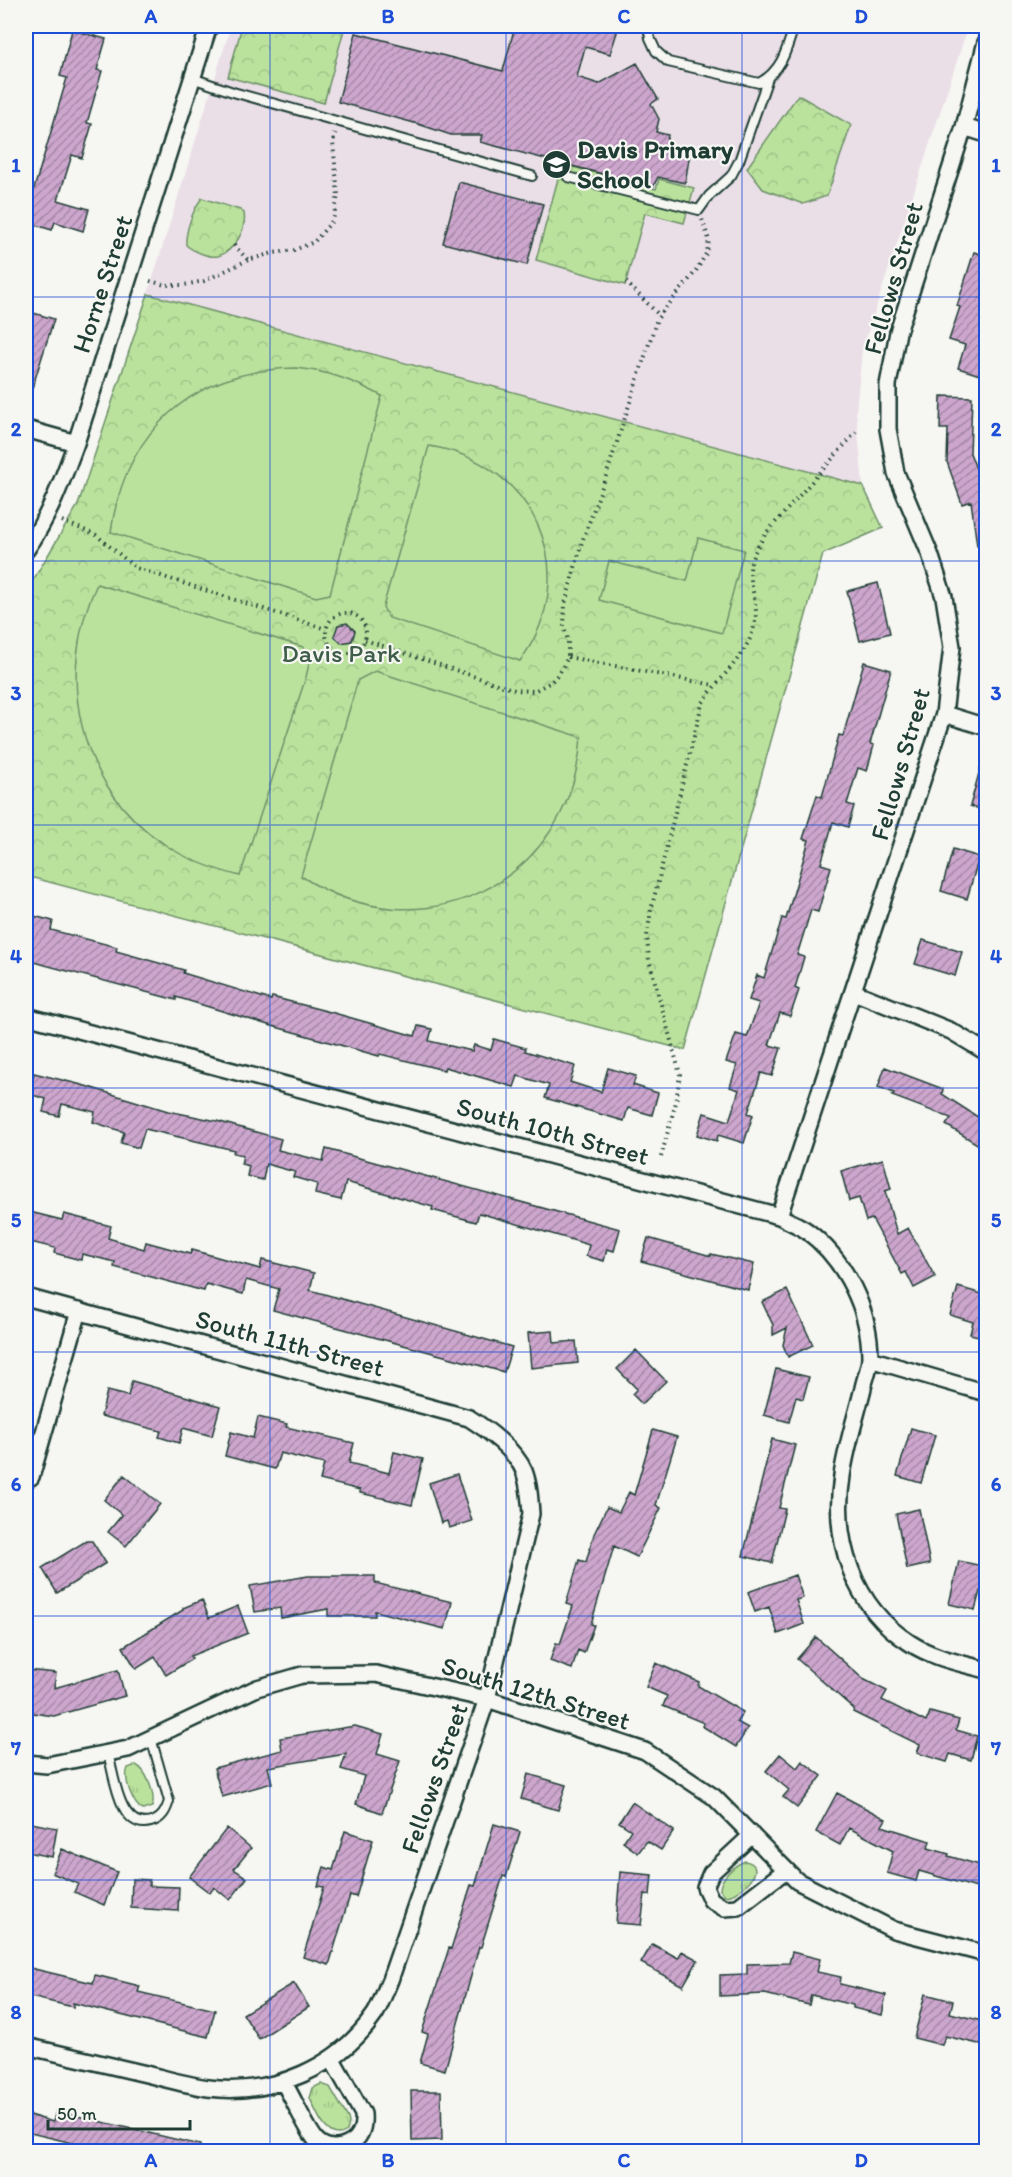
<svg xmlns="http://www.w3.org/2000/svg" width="1012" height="2177" viewBox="0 0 1012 2177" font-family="Itim,sans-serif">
  <defs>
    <pattern id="grass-tufts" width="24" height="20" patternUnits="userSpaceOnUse" patternTransform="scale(1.5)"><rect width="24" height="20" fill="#bbe29d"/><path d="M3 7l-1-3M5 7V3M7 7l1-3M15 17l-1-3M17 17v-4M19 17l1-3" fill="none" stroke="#a0c388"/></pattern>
    <pattern id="forest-crowns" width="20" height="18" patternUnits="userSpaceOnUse" patternTransform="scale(1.5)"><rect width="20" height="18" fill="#bbe29d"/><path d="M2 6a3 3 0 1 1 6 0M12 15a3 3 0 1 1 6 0" fill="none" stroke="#a0c388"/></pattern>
    <pattern id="building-hatch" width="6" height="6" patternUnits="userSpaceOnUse" patternTransform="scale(1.5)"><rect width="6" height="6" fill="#cda6ce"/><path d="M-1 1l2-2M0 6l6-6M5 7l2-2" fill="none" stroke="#a688a8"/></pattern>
  </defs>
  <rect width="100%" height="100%" fill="#f6f6f2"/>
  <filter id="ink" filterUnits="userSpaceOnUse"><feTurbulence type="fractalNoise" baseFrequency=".0167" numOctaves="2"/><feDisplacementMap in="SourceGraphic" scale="12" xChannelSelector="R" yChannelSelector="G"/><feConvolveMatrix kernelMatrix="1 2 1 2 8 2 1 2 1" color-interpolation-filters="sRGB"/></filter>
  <g filter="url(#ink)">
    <path fill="#eadee7" d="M231 26H936L966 33 862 350 856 411 863 486 148 294Z"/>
    <path fill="url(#grass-tufts)" stroke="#6d9068" stroke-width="1.5" d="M136 1765C147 1770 156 1796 152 1807L143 1810C133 1805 123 1779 128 1768Z
      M745 1861C771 1866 739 1896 726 1896L720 1890C720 1878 734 1865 745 1861Z
      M321 2084 330 2087 348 2118 349 2123 347 2131C328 2144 316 2112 310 2098L313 2088Z"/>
    <path fill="url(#forest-crowns)" stroke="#6d9068" stroke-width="1.5" d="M242 26H345L324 103 228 77Z
      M798 95 851 125 827 196 803 204 763 189 747 168Z
      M562 164 656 189 659 179 694 188 684 223 645 213 625 285 536 260Z
      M202 198 240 210 244 213C247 230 234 251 218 256 209 258 193 251 186 245 185 232 193 209 202 198Z
      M148 294 863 486 883 528 823 554 685 1050 26 876V592L78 505Z"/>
    <path fill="#bbe29d" stroke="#6d9068" stroke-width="1.5" d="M296 368C328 371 354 381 382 396L330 594 316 597 111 532C125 430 193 370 296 368Z
      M429 446C535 462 585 574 520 661L389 618 383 607Z
      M698 538 744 550 722 633 599 600 609 561 687 581Z
      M97 584 303 647 310 660 306 677 240 876C213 869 187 860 164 844 78 787 54 674 97 584Z
      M375 671 581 737C572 882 422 956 301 876L358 680Z"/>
    <path fill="url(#building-hatch)" stroke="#1f3d34" stroke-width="1.5" d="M515 26H619L610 54 585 47 577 77 599 84 637 63 658 99 651 104 659 119 656 132 668 135 666 146 690 153 685 183 658 177 653 187 480 142 482 135H451L418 124 338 102 356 33 503 71Z
      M72 30 106 39 97 70 102 71 87 123 92 124 82 158 72 155 58 200 89 209 83 231 55 222 52 230 26 222V206L28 198 31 199 67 78 60 76Z
      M459 182 543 204 527 265 443 243Z
      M974 252 987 256V309L981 328 987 330V364L983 376 958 368 965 345 949 340 960 307 957 306Z
      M30 312 54 319 29 398H26V325Z
      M941 396 972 397 970 453 987 497V545L977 546 971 501 962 504 947 462 948 429H940Z
      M878 583 890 633 860 641 847 591Z
      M347 623 355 631 352 641 341 643 334 636 338 625Z
      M864 662 891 670 870 744 874 745 867 771 858 768 847 804 854 806 848 827 833 822 821 864 831 867 818 912 811 910 797 955 804 957 795 988 799 990 790 1016 780 1013 769 1045 781 1048 772 1076 761 1073 748 1113 753 1115 744 1143 718 1135 717 1141 697 1135 704 1113 729 1121 739 1090 730 1087 737 1065 726 1062 736 1034 747 1037 759 1003 749 1000 757 975 764 978 782 918 786 919 809 840 803 839 817 795 822 797 839 735 843 736Z
      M982 762 987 763V811L970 806Z
      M953 849 979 857 967 899 941 891Z
      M34 916 53 921 51 930 117 947 116 951 184 970 183 973 271 1000 272 997 334 1013 415 1036 418 1026 432 1029 429 1041 472 1051 474 1045 491 1050 494 1039 526 1048 525 1051 575 1066 570 1082 601 1092 608 1068 636 1076 633 1085 658 1093 652 1115 628 1108 624 1121 545 1098 549 1085 518 1076 514 1087 445 1067 444 1070 380 1054 379 1056 265 1024 176 997V1000L26 960V935L29 936Z
      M923 940 962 952 955 976 915 964Z
      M885 1067 943 1089 942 1094 987 1123V1150L946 1125 951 1118 892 1096 894 1093 878 1087Z
      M34 1073 82 1085 168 1111 217 1121 281 1139 278 1150 323 1161 326 1149 620 1229 614 1251 607 1249 604 1261 586 1256 589 1245 566 1238 479 1213 476 1222 432 1210 433 1207 346 1182 341 1200 315 1194 317 1184 293 1177 295 1172 266 1164 263 1180 247 1176 249 1166 241 1164 243 1155 233 1153 234 1150 145 1129 139 1148 121 1143 124 1132 93 1122 95 1112 62 1104 59 1116 43 1112 46 1099 29 1094Z
      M883 1159 891 1189 885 1191 897 1234 908 1228 935 1277 914 1288 906 1272 902 1274 872 1219 866 1221 859 1198 849 1201 841 1171Z
      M26 1211 62 1220 64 1214 111 1226 108 1238 144 1249 146 1242 190 1254 192 1250 260 1269 262 1260 314 1273 310 1290 512 1347 504 1372 273 1310 279 1289 246 1280 243 1294 206 1284 204 1291 114 1267 115 1262 82 1254 81 1260 54 1253 55 1248 26 1241Z
      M648 1238 711 1256V1254L754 1264 748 1290 641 1261Z
      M958 1287 982 1294V1291L987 1292V1338L970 1334 973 1322 950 1315Z
      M787 1290 813 1345 788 1357 783 1345 787 1328 773 1335V1325L762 1302Z
      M553 1331 554 1343 576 1341 578 1363 531 1368 528 1333Z
      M636 1350 666 1381 642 1404 632 1394 637 1389 617 1369Z
      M776 1369 809 1377 803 1399 796 1397 789 1422 764 1415Z
      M132 1381 220 1406 212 1436 183 1428 179 1443 159 1437 161 1431 101 1416 107 1391 128 1396Z
      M258 1417 287 1424 286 1427 354 1443 349 1463 389 1473 394 1452 423 1459 412 1505 360 1493V1490L320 1480 324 1464 280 1453 275 1469 225 1456 231 1432 253 1438Z
      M911 1428 935 1435 921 1483 897 1476Z
      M653 1430 677 1437 656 1505 661 1508 637 1557 614 1546 591 1624 594 1625 584 1653 578 1650 572 1669 550 1661 556 1643 560 1644 573 1606 566 1604 579 1560 586 1562 594 1534 607 1507 619 1512 629 1492 634 1495Z
      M772 1439 795 1445 779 1508 785 1509 772 1563 743 1556Z
      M457 1474 472 1521 449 1528 447 1521 441 1523 429 1483Z
      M124 1475 160 1504 126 1546 108 1532 122 1515 104 1500Z
      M919 1509 930 1564 907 1569 896 1514Z
      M86 1541H92L106 1563 57 1593 42 1568Z
      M959 1561 987 1567V1592L980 1591 975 1610 949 1604Z
      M795 1575 803 1598 796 1600 804 1624 778 1634 769 1607 755 1612 748 1592Z
      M308 1576H375V1583L452 1602 445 1629 375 1611V1616H328V1609L281 1618 280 1608 255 1612 250 1586Z
      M202 1600 209 1618 238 1606 248 1633 190 1656 192 1659 166 1675 155 1657 136 1669 123 1647 183 1610V1608Z
      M816 1637 863 1679 887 1691 882 1700 926 1722 930 1712 959 1720 956 1730 977 1736 971 1760 950 1754 947 1762 917 1753 920 1745 853 1712 854 1709 797 1659Z
      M656 1663 699 1682 698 1686 743 1712 737 1722 748 1728 736 1747 702 1726 704 1723 663 1706 667 1696 646 1687Z
      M26 1670 56 1673 54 1688 118 1670 125 1696 54 1716 26 1712Z
      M355 1726 383 1734 377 1754 400 1761 382 1813 356 1804 364 1776 341 1769 346 1754 268 1767 272 1783 222 1797 214 1768 282 1750 280 1738Z
      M780 1754 797 1768 802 1761 822 1776 797 1808 783 1797 789 1790 766 1771Z
      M528 1774 566 1785 558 1810 521 1799Z
      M837 1793 886 1819 882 1826 930 1841 928 1848 949 1854 948 1856 987 1867V1891L919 1871 916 1881 887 1873 893 1851 849 1828 840 1845 816 1832Z
      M632 1802 674 1831 661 1850 647 1841 638 1853 623 1842 631 1830 619 1822Z
      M26 1822 57 1828 52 1857 26 1852Z
      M494 1824 520 1832 506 1877 503 1876 481 1947H479L445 2070 420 2063 428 2034 422 2032 449 1948 451 1949 471 1885 475 1886Z
      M227 1828 251 1848 234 1869 247 1878 230 1900 214 1887 210 1893 189 1877Z
      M345 1831 373 1840 356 1897 350 1895 329 1965 303 1957 324 1887 318 1886 324 1867 333 1870Z
      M62 1849 117 1872 104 1905 74 1892 78 1884 52 1873Z
      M620 1872 652 1875 650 1895 645 1894 641 1925 616 1923Z
      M132 1879 149 1880V1886L179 1887 178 1911 131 1908Z
      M652 1944 678 1958 682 1951 698 1960 683 1986 641 1963Z
      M792 1952 820 1959 817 1972 841 1977 840 1984 886 1995 882 2015 853 2008V2005L811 1995 809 2005 765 1994 720 1996V1975L747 1974V1964L789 1963Z
      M26 1967 93 1983 95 1975 140 1986 138 1992 215 2010 208 2037 73 2003V2007L26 1996Z
      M294 1983 309 2007 259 2039 243 2014Z
      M925 1994 953 2001 950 2013 987 2022V2046L945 2036 942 2045 914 2038Z
      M411 2091H441L442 2140 412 2141Z
      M56 2111 200 2145V2151H106L26 2132V2114L53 2122Z"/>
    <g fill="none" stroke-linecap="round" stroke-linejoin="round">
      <defs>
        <path id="lane" d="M648 26 650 38 656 51 668 62 759 83C782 71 787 49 794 26
          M192 78 233 92 532 176
          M568 177 699 210 709 196 731 176 739 161 768 78
          M108 1753C114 1774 119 1831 151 1822 162 1819 166 1811 169 1801L151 1738"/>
        <path id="street" d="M964 127 986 134
          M26 429 76 443
          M26 550C49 517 62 481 76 443L209 26
          M944 714 986 727
          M854 992 951 1031 986 1052
          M26 1016 779 1216C788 1221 799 1225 807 1231 845 1259 870 1310 870 1357 870 1367 865 1378 863 1388 856 1417 846 1447 842 1476 832 1540 853 1607 910 1643 933 1658 960 1663 986 1670
          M779 1216 944 714 952 647 944 597 930 554 896 473 888 429V385L898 332 964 127 986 42
          M26 1297 469 1418C487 1429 516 1451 524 1471 529 1484 530 1499 531 1514L487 1699 390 1980C385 1991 381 2004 375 2014 338 2068 273 2096 208 2088 186 2085 163 2078 142 2073 103 2064 64 2055 26 2046
          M870 1359 986 1393
          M31 1477 79 1311
          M26 1763 47 1765 128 1749 257 1688 302 1675 376 1674 487 1699 645 1751 714 1797 797 1881 894 1930 986 1954
          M752 1835 711 1873 705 1887 711 1900 724 1908 738 1907 786 1870
          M284 2083C293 2098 306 2128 316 2140 325 2150 341 2150 351 2143 361 2137 364 2126 363 2114L332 2059"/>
      </defs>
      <use href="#lane" stroke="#1f3d34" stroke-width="12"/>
      <use href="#street" stroke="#1f3d34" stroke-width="20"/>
      <path stroke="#1f3d34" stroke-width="4" stroke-dasharray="1.5 4.5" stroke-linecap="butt" d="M234 245 248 260
        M150 281 165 285H184L204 281 248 260 273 253 294 250 314 242 333 220 338 195 333 143 335 132
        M626 282 659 315
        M62 521 96 535 136 568 326 629
        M326 633a20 20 0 1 1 40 0a20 20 0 1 1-40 0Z
        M365 640 515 690 534 691 551 682 560 672 568 657V641L564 626 565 604 582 542 606 476 657 319 696 271 707 252 709 240 702 219
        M568 657 714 685
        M661 1157 676 1102 680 1074 649 960 647 936 651 910 702 704C719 676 749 656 755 622 759 602 747 581 751 562 754 551 761 542 766 533L858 430"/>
      <use href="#lane" stroke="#f6f6f2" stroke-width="8"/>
      <use href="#street" stroke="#f6f6f2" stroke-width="15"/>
    </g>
  </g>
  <path fill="none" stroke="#1d4ed8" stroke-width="1.5" stroke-opacity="0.55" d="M270 26V2152M506 26V2152M742 26V2152M26 297H986M26 561H986M26 825H986M26 1088H986M26 1352H986M26 1616H986M26 1880H986"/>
  <defs>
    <symbol id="school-disc" viewBox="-11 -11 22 22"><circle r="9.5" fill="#1f3d34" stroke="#f6f6f2"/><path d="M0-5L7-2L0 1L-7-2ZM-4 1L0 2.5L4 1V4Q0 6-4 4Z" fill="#fff"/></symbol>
  </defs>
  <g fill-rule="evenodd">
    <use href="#school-disc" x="540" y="148" width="33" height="33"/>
  </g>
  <g text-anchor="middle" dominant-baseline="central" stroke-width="4.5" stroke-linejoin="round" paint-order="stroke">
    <g font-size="26" font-weight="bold" fill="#1f3d34" stroke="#f6f6f2" text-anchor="start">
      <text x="577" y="149">Davis Primary<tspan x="577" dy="30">School</tspan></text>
    </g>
    <g font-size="26" fill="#1f3d34" stroke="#f6f6f2">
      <text transform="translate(893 278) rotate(-74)">Fellows Street</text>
      <text transform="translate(102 284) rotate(-72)">Horne Street</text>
      <text transform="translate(900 764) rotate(-74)">Fellows Street</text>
      <text transform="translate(553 1131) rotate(15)">South 10th Street</text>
      <text transform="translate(290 1343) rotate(15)">South 11th Street</text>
      <text transform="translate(536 1693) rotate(17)">South 12th Street</text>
      <text transform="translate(434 1778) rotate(-71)">Fellows Street</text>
    </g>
    <g font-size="26" fill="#3e5e49" stroke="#f6f6f2">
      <text x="341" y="653">Davis Park</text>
    </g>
  </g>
  <rect width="1012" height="2177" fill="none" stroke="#f6f6f2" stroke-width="66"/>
  <path d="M48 2120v9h142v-9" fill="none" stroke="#1f3d34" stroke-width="3"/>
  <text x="57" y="2120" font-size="18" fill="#1f3d34" stroke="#f6f6f2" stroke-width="4.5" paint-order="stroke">50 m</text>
  <rect x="33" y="33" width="946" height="2111" fill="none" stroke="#1d4ed8" stroke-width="2"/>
  <g font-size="20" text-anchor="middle" font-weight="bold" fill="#1d4ed8">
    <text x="151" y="23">A</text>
    <text x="388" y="23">B</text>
    <text x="624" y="23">C</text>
    <text x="861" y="23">D</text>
    <text x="16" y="172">1</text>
    <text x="996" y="172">1</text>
    <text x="16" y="436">2</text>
    <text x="996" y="436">2</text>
    <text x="16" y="700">3</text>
    <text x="996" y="700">3</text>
    <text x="16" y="963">4</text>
    <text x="996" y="963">4</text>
    <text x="16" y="1227">5</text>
    <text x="996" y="1227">5</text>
    <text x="16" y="1491">6</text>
    <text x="996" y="1491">6</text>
    <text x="16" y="1755">7</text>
    <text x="996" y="1755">7</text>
    <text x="16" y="2019">8</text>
    <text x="996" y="2019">8</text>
    <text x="151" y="2167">A</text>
    <text x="388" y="2167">B</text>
    <text x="624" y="2167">C</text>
    <text x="861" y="2167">D</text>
  </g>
</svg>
